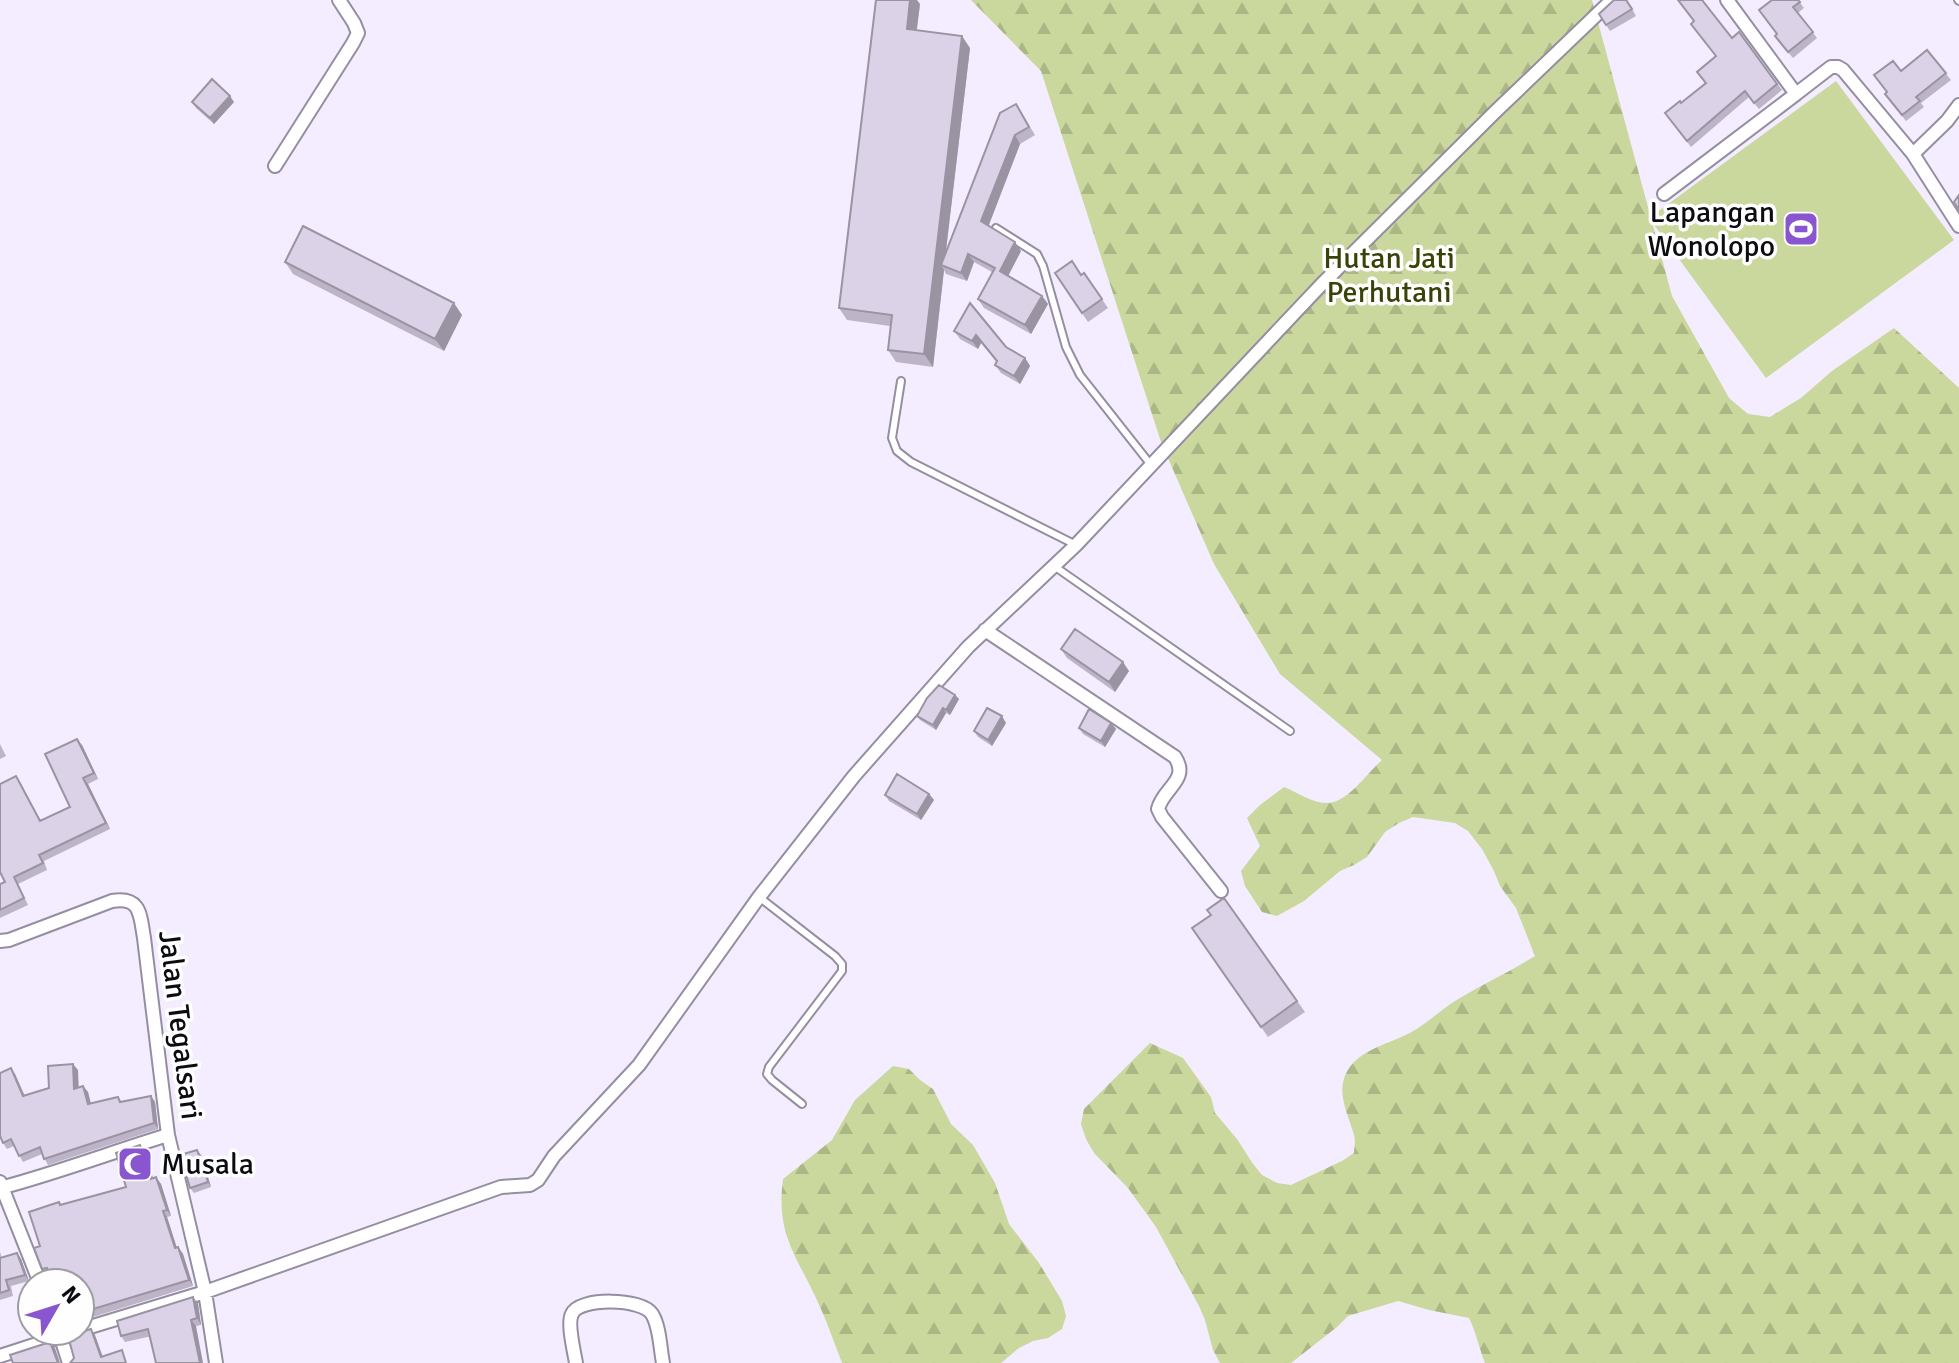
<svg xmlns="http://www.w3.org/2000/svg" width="1959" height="1363" viewBox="0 0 1959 1363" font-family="Signika,sans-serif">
  <defs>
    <pattern id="forest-firs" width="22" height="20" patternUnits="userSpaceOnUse" patternTransform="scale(2)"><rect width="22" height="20" fill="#cad79d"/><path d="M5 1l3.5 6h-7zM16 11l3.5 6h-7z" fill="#acb786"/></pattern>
  </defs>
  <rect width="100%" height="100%" fill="#f3edff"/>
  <path fill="#cad79d" d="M1836 81 1954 240 1766 378 1649 218Z"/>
  <path fill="url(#forest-firs)" d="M971 0H1592L1672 296 1729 398 1748 414 1770 417 1801 398 1832 371 1894 328 1959 388V1363H1485C1479 1348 1476 1332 1469 1318L1429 1310 1398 1301 1348 1316 1337 1327 1291 1363H1220L1213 1350 1205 1320 1199 1306 1156 1227 1128 1188 1095 1154 1086 1139 1081 1124 1084 1109 1150 1043 1183 1058 1211 1097 1215 1113 1237 1139 1253 1164 1262 1175 1277 1183 1291 1185 1342 1161 1354 1153C1354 1147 1356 1141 1354 1135 1349 1116 1337 1096 1345 1076 1356 1048 1393 1044 1415 1030 1431 1020 1444 1007 1460 998 1485 983 1511 971 1535 956L1516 908 1500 886 1494 871 1482 849 1468 831 1455 823 1413 817 1399 823 1385 832 1367 857 1354 865 1340 871 1304 901 1277 916 1262 912 1245 886 1241 871 1260 846 1247 818 1260 805 1284 787C1296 792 1313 803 1326 803 1347 804 1367 773 1382 760L1280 674 1214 564 1161 442 1041 71Z
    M893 1066 909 1069 920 1080 933 1089 951 1124 973 1145 995 1183 1009 1224 1039 1263 1062 1301 1066 1316 1062 1329 1048 1338 1033 1341 1019 1348 1001 1363H842C834 1342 826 1319 816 1298 795 1253 776 1233 783 1179L832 1140 855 1100Z"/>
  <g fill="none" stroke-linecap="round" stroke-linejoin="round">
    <defs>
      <path id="service" d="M1958 0 1959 1
        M996 228 1037 254 1043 266 1066 347 1080 375 1151 465
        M901 381 892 438 897 451 911 462 1076 545
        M1054 566 1290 731
        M759 897 835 956 842 964V971L769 1067 767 1074 772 1080 802 1104"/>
      <path id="minor" d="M1727 0 1796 94 1831 67H1838L1843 70 1913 154 1959 226
        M1913 154 1947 121 1959 105
        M275 166 353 43 358 33 354 23 339 0
        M1664 194 1796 94
        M985 630 1175 757C1190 780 1163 788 1158 809L1162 817 1221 891
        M0 941 9 940 112 901C141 896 140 915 144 938L168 1135 205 1292 216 1363
        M0 1182 40 1283
        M0 1188C57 1173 112 1152 168 1135
        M80 1330 205 1292 501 1187 530 1185 538 1180 554 1156 639 1065 759 897 854 776 968 647 1076 545 1321 285 1495 112 1612 0
        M59 1332 69 1363
        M0 1356 77 1331
        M576 1363C574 1351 567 1323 572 1314 579 1297 642 1298 652 1314 660 1327 660 1348 663 1363"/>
    </defs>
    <use href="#service" stroke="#958ea1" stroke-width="10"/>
    <use href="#minor" stroke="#958ea1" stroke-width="16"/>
    <use href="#service" stroke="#fff" stroke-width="6"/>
    <use href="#minor" stroke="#fff" stroke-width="12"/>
  </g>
  <path fill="#bdb5c7" d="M1627 0 1636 16 1610 31 1599 14Z
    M1678 0H1704L1703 1 1732 38 1739 32 1782 90 1759 109 1749 97 1691 147 1665 113 1681 103 1706 83 1716 57 1694 21Z
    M1798 0 1804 8 1798 13 1817 38 1793 58 1779 42 1777 34Z
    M920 4 917 30 970 48 946 250 1016 104 1035 135 1020 144 988 226 1021 251 1008 276 1042 296 1048 304 1031 334 984 308 978 299 992 272 974 262 967 281 946 274 944 270 933 367 896 362 888 350 890 326 847 320 839 308Z
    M1927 50 1951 80 1921 103 1924 107 1906 121 1885 94 1901 71Z
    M192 102H234L214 124 196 108Z
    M285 262 462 315 444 351 293 274Z
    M1055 273 1081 275 1084 273 1108 308 1088 322Z
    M954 331 1006 347 1025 358 1030 366 1020 384 1001 373 995 365 997 362 981 343 978 349 960 339Z
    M1061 649 1129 671 1115 692 1067 658Z
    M955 695 959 699 950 715 946 713 936 730 920 720 917 716Z
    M1006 723 992 746 978 737 974 731Z
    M1111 723 1116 729 1105 747 1083 734 1079 728Z
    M0 744 6 756 0 759Z
    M82 745 98 779 88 784 110 829 44 861 47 870 18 884 28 905 0 918V884L5 882 20 782 41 821 70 807Z
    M929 794 934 800 921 820 889 801 885 795Z
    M1224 898 1305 1012 1268 1037 1192 928 1211 915Z
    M78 1070V1088L83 1086 88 1092 91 1103 118 1097 122 1102 151 1096 155 1102 158 1129 48 1165 42 1154 23 1162 14 1146 7 1149 3 1143 15 1074 25 1096 49 1088Z
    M140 1145 145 1152 153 1178 161 1184 171 1216 167 1217 177 1248 178 1247 183 1254 193 1286 80 1321V1283L49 1275 47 1276 42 1269 40 1246 59 1202 61 1205 126 1187Z
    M201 1155 211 1187 194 1193 190 1188Z
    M0 1252 2 1258 17 1253 21 1259 29 1281 11 1286 13 1296 0 1300Z
    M193 1297 198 1304 201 1325 125 1342 121 1336Z"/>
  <path fill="#9a93a2" d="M910 0H917L920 4 915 41 907 29Z
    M962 36 970 48 944 267 941 265 944 270 933 367 924 354Z
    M230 96 234 102 214 124 210 118Z
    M1015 135 1020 144 987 230 981 221Z
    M1015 242 1021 251 1006 280 1000 271Z
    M968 254 974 262 967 281 961 273Z
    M1042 296 1048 304 1031 334 1025 325Z
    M454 303 462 315 444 351 435 339Z
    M976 335 981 343 978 349 972 341Z
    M1025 358 1030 366 1020 384 1014 376Z
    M1123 662 1129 671 1115 692 1109 682Z
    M955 695 959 699 950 715 946 710Z
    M943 708 946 713 936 730 933 725Z
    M1002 716 1006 723 992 746 988 740Z
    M1111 723 1116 729 1105 747 1101 741Z
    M77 739 82 745 98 779 94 773Z
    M83 778 88 784 110 829 106 823Z
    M929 794 934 800 921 820 917 814Z
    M73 1064 78 1070 79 1095 74 1089Z
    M11 1068 15 1074 27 1102 23 1096Z
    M83 1086 88 1092 92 1110 88 1104Z
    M151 1096 155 1102 158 1129 154 1123Z
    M140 1145 145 1152 155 1185 151 1179Z
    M197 1150 201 1155 211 1187 208 1182Z
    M156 1177 161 1184 171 1216 167 1210Z
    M163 1211 167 1217 179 1255 175 1248Z
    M178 1247 183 1254 193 1286 189 1280Z
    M17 1253 21 1259 29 1281 25 1275Z
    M193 1297 198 1304 201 1325 197 1318Z
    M191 1320 196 1326 203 1363H200Z
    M91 1329 95 1335 105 1363 101 1357Z
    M50 1342 55 1348 60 1363H58Z"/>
  <path fill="#dcd2e7" stroke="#9a93a2" stroke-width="2" d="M876 0H910L907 29 962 36 924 354 888 350 892 315 839 308Z
    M1614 0H1626L1632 9 1606 25 1599 14Z
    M1678 0H1702L1732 38 1739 32 1777 84 1754 103 1745 91 1687 141 1665 113 1680 101 1681 103 1706 83 1697 72 1716 56 1691 24 1694 21Z
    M1772 0H1798L1800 2 1793 7 1813 32 1788 52 1775 36 1777 34 1759 10Z
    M1927 50 1946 73 1916 97 1920 101 1902 115 1885 94 1887 92 1874 75 1893 61 1901 71Z
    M212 79 230 96 210 118 192 102Z
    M1016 104 1029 127 1015 135 981 221 1015 242 1000 271 1042 296 1025 325 978 299 995 268 968 254 961 273 941 265 1000 113Z
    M1959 195V210L1954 202Z
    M303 226 454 303 435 339 285 262Z
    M1072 261 1081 275 1084 273 1102 299 1082 313 1055 273Z
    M970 303 1006 347 1025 358 1014 376 995 365 997 361 976 335 972 341 954 331Z
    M1075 629 1123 662 1109 682 1061 649Z
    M939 685 955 695 946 710 943 708 933 725 917 716 927 698Z
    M987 708 1002 716 988 740 974 731Z
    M1089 709 1111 723 1101 741 1079 728Z
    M77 739 94 773 83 778 106 823 39 855 43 863 14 877 24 898 0 910V884L5 882 0 872V784L16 776 40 821 70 807 45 754Z
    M897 774 929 794 917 814 885 795Z
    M1224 898 1297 1001 1261 1027 1192 928 1211 915 1207 910Z
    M73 1064 74 1089 83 1086 88 1104 118 1097 120 1102 151 1096 154 1123 44 1159 40 1147 19 1156 11 1139 3 1143 0 1136V1073L11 1068 23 1096 49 1088 48 1066Z
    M140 1145 151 1179 156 1177 167 1210 163 1211 175 1248 178 1247 189 1280 80 1313V1283H51L47 1268 42 1269 34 1248 40 1246 29 1212 59 1202 60 1205 126 1187 116 1153Z
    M197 1150 208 1182 190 1188 180 1155Z
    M17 1253 25 1275 6 1280 9 1290 0 1293V1258Z
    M193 1297 197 1318 191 1320 200 1363H156L148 1329 121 1336 117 1321Z
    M91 1329 101 1357 122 1350 126 1363H70L74 1358 68 1336Z
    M50 1342 58 1363H13L10 1355Z"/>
  <defs>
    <symbol id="stadium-square" viewBox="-11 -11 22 22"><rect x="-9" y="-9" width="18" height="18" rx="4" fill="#8956cf" stroke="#fefefe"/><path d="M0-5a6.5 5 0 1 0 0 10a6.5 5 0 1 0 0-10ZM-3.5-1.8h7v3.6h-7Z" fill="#fff"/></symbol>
    <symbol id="mosque-square" viewBox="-11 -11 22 22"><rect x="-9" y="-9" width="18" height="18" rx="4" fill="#8956cf" stroke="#fefefe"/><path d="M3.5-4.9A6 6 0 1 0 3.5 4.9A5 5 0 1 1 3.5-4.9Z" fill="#fff"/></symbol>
  </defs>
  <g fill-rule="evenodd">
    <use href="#stadium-square" x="1781" y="209" width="40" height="40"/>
    <use href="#mosque-square" x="115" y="1144" width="40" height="40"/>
  </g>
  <g text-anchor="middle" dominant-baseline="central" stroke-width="7" stroke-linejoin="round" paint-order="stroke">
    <g font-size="30" fill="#0d0b12" stroke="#fefefe" text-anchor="end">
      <text x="1775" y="212">Lapangan<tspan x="1775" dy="34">Wonolopo</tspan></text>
      <text x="161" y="1164" text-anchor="start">Musala</text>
    </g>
    <g font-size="30" fill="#3a4307" stroke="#fefefe">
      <text x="1389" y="258">Hutan Jati<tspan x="1389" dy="34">Perhutani</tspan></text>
    </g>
    <g font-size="30" fill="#0d0b12" stroke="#fefefe">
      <text transform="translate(180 1025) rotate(83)">Jalan Tegalsari</text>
    </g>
  </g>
  <g transform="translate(56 1307) rotate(51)"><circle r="38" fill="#fefefe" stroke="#9e9da0" stroke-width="2"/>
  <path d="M0-6L14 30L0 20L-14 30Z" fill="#8956cf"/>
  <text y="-12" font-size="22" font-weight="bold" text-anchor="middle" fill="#0d0b12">N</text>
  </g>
</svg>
